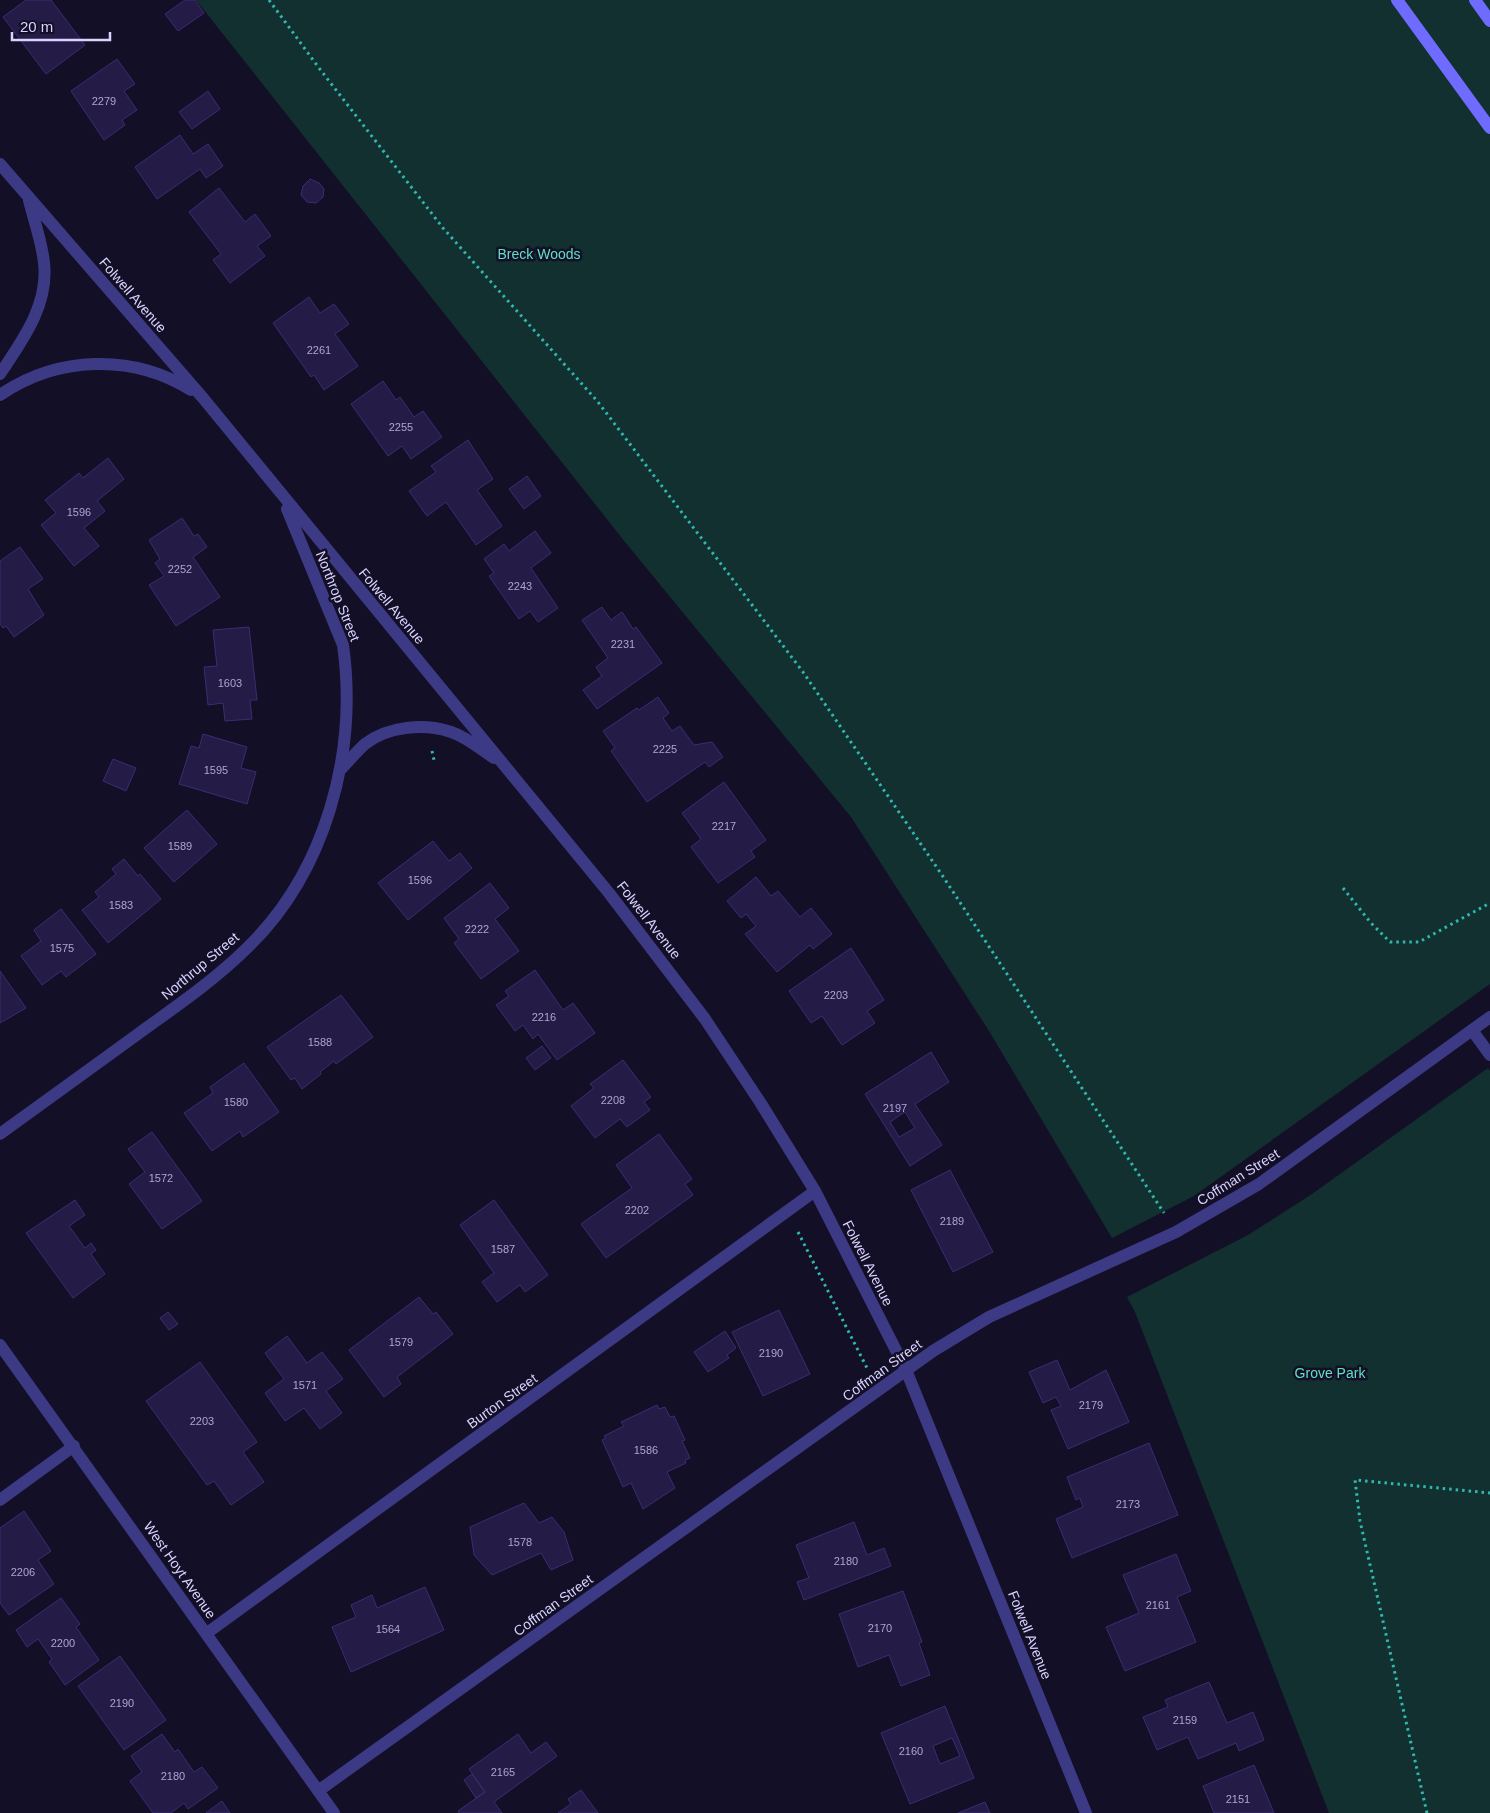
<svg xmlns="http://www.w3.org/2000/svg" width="1490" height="1813" viewBox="0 0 1490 1813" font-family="Arial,sans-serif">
  <rect width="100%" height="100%" fill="#130f26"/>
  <path fill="#12302f" d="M196 0H1490V984L1194 1196 1112 1238 989 1031 851 817 625 542Z
    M1488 1068 1490 1071V1813H1329L1135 1312 1127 1297 1248 1235 1312 1194Z"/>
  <path fill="#241b47" stroke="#3b2d73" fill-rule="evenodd" d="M26 0H51L85 45 46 74 3 17Z
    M185 0H195L204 13 178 31 165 14Z
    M117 59 135 84 124 91 137 110 122 120 125 125 104 140 71 91Z
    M208 91 220 109 192 129 179 112Z
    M180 135 193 154 208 144 223 166 206 178 200 169 157 199 135 167Z
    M310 179 319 183 324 189 323 197 316 203 307 202 301 195 303 186Z
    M219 188 245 222 255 214 271 236 257 246 265 256 230 283 213 260 221 254 189 212Z
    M309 297 320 313 334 304 349 324 335 334 358 366 324 390 314 375 311 377 273 323Z
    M383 381 396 400 400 397 414 417 423 411 442 437 411 459 402 446 388 456 351 404Z
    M468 440 493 479 477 490 502 526 476 545 446 502 427 516 409 491 436 472 431 466Z
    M108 458 124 479 97 501 105 511 84 528 99 546 74 566 41 525 56 513 45 500 79 473 83 478Z
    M527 476 541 496 524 509 509 489Z
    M182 518 194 536 198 534 207 547 193 557 220 597 176 626 149 585 164 576 155 563 160 559 149 540Z
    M535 531 551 553 531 568 558 608 538 622 530 611 519 619 489 576 494 573 484 559 504 544 509 551Z
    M20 547 43 579 28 589 44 615 14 637 6 626 3 628 0 624V561Z
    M602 607 611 620 622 612 633 629 636 627 662 663 597 709 583 690 602 676 596 667 608 658 582 620Z
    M249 627 257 700H250L252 719 225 721 223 703 208 705 204 667 217 666 213 630Z
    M658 697 669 713 663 718 672 731 680 726 694 745 712 742 723 757 709 767 705 762 647 802 611 751 615 748 603 731 637 708 639 710Z
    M203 734 247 747 241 768 256 772 247 804 179 784 191 746 199 748Z
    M113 759 136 768 126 791 103 781Z
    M724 782 766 840 751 851 755 857 718 883 691 847 701 839 682 813Z
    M187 810 217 844 174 882 144 848Z
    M433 841 449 861 460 853 472 868 408 920 378 883Z
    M124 859 138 876 140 874 161 899 108 943 82 910 99 897 95 892 116 874 112 869Z
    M756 877 771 896 778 891 800 917 811 908 832 934 813 949 810 945 777 972 745 934 756 926 746 914 741 918 727 901Z
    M490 883 509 908 495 919 519 951 481 979 454 943 459 939 444 918Z
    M61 909 96 954 66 977 61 971 42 985 21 956 41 941 34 930Z
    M851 948 884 1000 867 1011 875 1023 842 1045 822 1016 811 1023 789 991Z
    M535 970 563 1010 573 1003 595 1033 557 1060 538 1034 533 1039 523 1025 515 1031 496 1005 509 996 505 991Z
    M0 971 26 1008 0 1023Z
    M341 995 373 1037 336 1064 334 1061 320 1072 321 1074 302 1089 295 1078 291 1080 267 1047Z
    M542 1046 551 1058 535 1070 526 1058Z
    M931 1052 949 1082 915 1104 942 1145 910 1166 865 1094ZM905 1112 915 1128 899 1137 890 1122Z
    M623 1060 651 1097 644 1102 650 1110 627 1127 620 1119 595 1138 571 1106 594 1088 590 1084Z
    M244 1063 279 1112 243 1137 240 1131 212 1151 184 1113 213 1093 210 1087Z
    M152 1132 202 1201 162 1229 129 1184 145 1172 128 1149Z
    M659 1134 692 1179 685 1184 693 1195 606 1258 581 1224 632 1188 616 1165Z
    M950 1170 993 1252 953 1272 911 1190Z
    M75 1200 85 1215 69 1226 85 1248 91 1243 96 1250 91 1254 105 1274 73 1298 26 1233Z
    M494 1200 548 1275 525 1292 520 1285 497 1302 482 1282 494 1273 460 1225Z
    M419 1297 433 1314 436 1312 453 1334 397 1377 401 1384 384 1397 349 1350Z
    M779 1310 810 1374 763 1396 732 1332Z
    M168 1312 178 1324 169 1330 160 1318Z
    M725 1331 736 1348 727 1355 729 1358 708 1372 694 1352Z
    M287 1336 307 1363 322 1352 343 1379 326 1391 342 1413 320 1429 304 1408 285 1421 265 1393 284 1379 265 1353Z
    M1057 1360 1070 1390 1106 1370 1129 1422 1068 1449 1051 1410 1061 1406 1056 1397 1043 1403 1029 1372Z
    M200 1362 257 1442 243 1452 264 1482 231 1505 214 1481 207 1485 146 1401Z
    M657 1405 659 1409 665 1407 670 1417 674 1416 685 1440 682 1441 690 1458 685 1460 686 1463 667 1472 675 1488 643 1509 631 1483 623 1487 602 1440 606 1438 604 1436 624 1426 621 1422Z
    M1149 1443 1178 1515 1072 1558 1056 1519 1083 1507 1080 1498 1076 1500 1067 1477Z
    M524 1503 539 1523 552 1517 564 1532 573 1560 551 1570 541 1553 492 1575 474 1555 470 1527Z
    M24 1511 51 1551 38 1560 54 1584 9 1615 0 1603V1528Z
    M854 1522 867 1555 884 1548 891 1566 804 1600 797 1582 809 1578 796 1545Z
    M1176 1554 1191 1591 1177 1597 1196 1642 1125 1671 1106 1627 1139 1613 1123 1575Z
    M425 1587 444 1630 351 1672 332 1627 356 1617 351 1605 372 1595 377 1608Z
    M903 1591 922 1642 919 1643 930 1675 901 1686 889 1655 858 1667 839 1614Z
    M61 1598 80 1624 76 1627 99 1660 65 1685 49 1662 52 1659 38 1639 27 1647 16 1630Z
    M120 1656 166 1720 124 1750 78 1686Z
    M1209 1682 1227 1723 1253 1712 1264 1740 1239 1751 1236 1743 1198 1759 1188 1737 1157 1750 1143 1717 1168 1707 1165 1700Z
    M945 1706 974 1778 910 1804 881 1733ZM952 1738 960 1756 940 1764 933 1746Z
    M162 1734 175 1752 178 1749 194 1772 202 1767 218 1788 188 1809 184 1803 171 1813H153L130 1781 142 1772 131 1756Z
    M518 1734 531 1753 546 1742 557 1756 494 1802 502 1813H459L458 1811 485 1792 469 1769Z
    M1254 1765 1274 1813H1214L1203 1786Z
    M472 1774 485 1792 476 1798 464 1780Z
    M581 1790 598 1813H558L571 1804 568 1799Z
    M222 1801 230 1813H206Z
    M985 1802 990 1813H958Z"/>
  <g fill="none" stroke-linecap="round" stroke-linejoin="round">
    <path stroke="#2fb8b0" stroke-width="3" stroke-dasharray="2.5 4" stroke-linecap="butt" d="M269 0 319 68 443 228 598 402 803 672 942 875 1164 1213
      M432 751 434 760
      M1343 888 1371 923 1390 942H1419L1490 903
      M798 1232 867 1368
      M1427 1813 1360 1521 1355 1480 1490 1493"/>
    <path stroke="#3d3a85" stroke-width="12" d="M1472 1030 1490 1055
      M0 1500 74 1446"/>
    <path stroke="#3d3a85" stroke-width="12" d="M0 164 203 398 609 893 705 1019 760 1102 815 1191 906 1370 1086 1813
      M0 374C22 341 49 305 44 263 42 242 34 221 29 200
      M0 395C57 356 132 353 191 390
      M341 769C349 761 357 751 365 744 388 726 425 723 451 732 467 737 480 749 494 758
      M0 1134C46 1101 92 1067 138 1034 175 1007 212 982 245 950 326 873 358 753 343 645L287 509
      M0 1345 334 1813
      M207 1633 815 1191
      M318 1791 933 1351 989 1317 1176 1232 1259 1184 1490 1017"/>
    <path stroke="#6f6bff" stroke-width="12" d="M1397 0 1490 128
      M1475 0 1490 21"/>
  </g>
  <g text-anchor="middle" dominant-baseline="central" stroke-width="5" stroke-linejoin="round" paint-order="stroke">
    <g font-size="11" fill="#aca6d1">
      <text x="104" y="101">2279</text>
      <text x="319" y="350">2261</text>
      <text x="401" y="427">2255</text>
      <text x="79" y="512">1596</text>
      <text x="180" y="569">2252</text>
      <text x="520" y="586">2243</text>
      <text x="623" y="644">2231</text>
      <text x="230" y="683">1603</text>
      <text x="665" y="749">2225</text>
      <text x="216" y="770">1595</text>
      <text x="724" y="826">2217</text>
      <text x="180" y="846">1589</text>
      <text x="420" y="880">1596</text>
      <text x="121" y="905">1583</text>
      <text x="477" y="929">2222</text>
      <text x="62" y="948">1575</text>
      <text x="836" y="995">2203</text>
      <text x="544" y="1017">2216</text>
      <text x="320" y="1042">1588</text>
      <text x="613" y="1100">2208</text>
      <text x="236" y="1102">1580</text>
      <text x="895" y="1108">2197</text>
      <text x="161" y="1178">1572</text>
      <text x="637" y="1210">2202</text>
      <text x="952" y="1221">2189</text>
      <text x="503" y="1249">1587</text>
      <text x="401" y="1342">1579</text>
      <text x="771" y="1353">2190</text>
      <text x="305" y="1385">1571</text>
      <text x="1091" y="1405">2179</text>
      <text x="202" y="1421">2203</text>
      <text x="646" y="1450">1586</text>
      <text x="1128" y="1504">2173</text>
      <text x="520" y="1542">1578</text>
      <text x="846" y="1561">2180</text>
      <text x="23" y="1572">2206</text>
      <text x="1158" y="1605">2161</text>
      <text x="880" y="1628">2170</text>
      <text x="388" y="1629">1564</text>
      <text x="63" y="1643">2200</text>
      <text x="122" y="1703">2190</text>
      <text x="1185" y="1720">2159</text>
      <text x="911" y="1751">2160</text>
      <text x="503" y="1772">2165</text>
      <text x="173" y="1776">2180</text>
      <text x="1238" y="1799">2151</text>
    </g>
    <g font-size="14" fill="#5fe0c0" stroke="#130f26">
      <text x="539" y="254">Breck Woods</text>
      <text x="1330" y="1373">Grove Park</text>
    </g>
    <g font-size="14" fill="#d9d4ff" stroke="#130f26">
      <text transform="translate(133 295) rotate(49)">Folwell Avenue</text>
      <text transform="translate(338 596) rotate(68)">Northrop Street</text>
      <text transform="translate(392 606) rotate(50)">Folwell Avenue</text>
      <text transform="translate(649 920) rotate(52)">Folwell Avenue</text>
      <text transform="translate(200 966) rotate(-40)">Northrup Street</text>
      <text transform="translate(1238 1177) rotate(-32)">Coffman Street</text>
      <text transform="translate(868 1263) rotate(63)">Folwell Avenue</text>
      <text transform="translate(882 1370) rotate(-36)">Coffman Street</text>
      <text transform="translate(502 1401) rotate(-36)">Burton Street</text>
      <text transform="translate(180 1570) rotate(55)">West Hoyt Avenue</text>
      <text transform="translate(553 1605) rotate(-36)">Coffman Street</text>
      <text transform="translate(1030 1635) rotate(68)">Folwell Avenue</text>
    </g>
  </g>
  <path d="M12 32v8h98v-8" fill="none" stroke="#d9d4ff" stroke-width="2.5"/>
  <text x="20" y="32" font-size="15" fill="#d9d4ff" stroke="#130f26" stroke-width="4" paint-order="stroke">20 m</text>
</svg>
